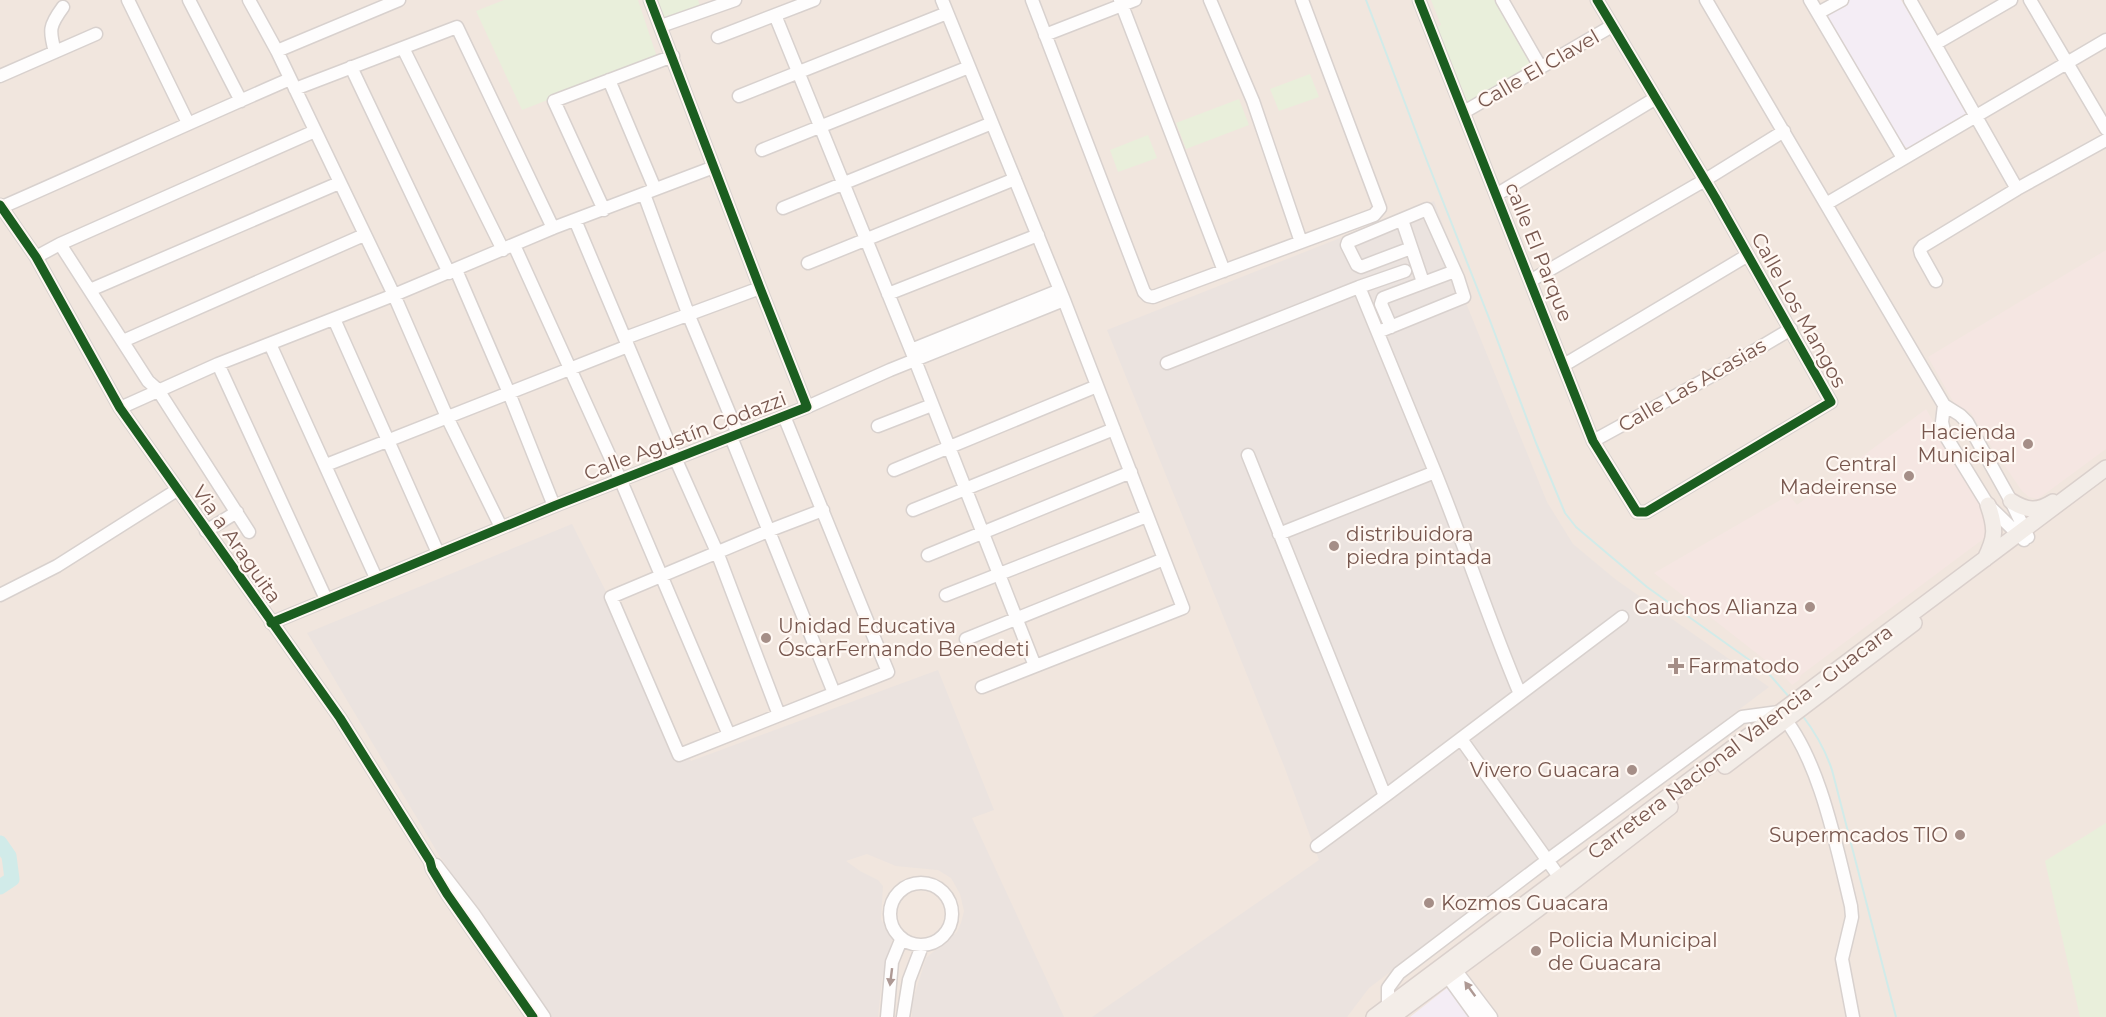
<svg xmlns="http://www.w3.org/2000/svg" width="2106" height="1017" viewBox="0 0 2106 1017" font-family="Montserrat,sans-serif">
  <rect width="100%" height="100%" fill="#f8f4f0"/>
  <path fill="#f1e6de" d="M0 0H2106V1017H0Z"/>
  <path fill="#f5e6e2" d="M2106 250V449L2038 499 2029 497 2022 491 1989 443 1971 413 1954 403 1928 357Z
    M1926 409 1989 516 1990 534 1801 675 1799 680 1792 685 1778 670 1654 573 1789 495 1797 505Z"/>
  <path fill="#ebe3df" d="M1434 201 1469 294 1466 303 1547 502 1573 544 1615 579 1769 687 1369 988 1347 1017H1092L1319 860 1284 766 1107 330Z
    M572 524 691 761 938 670 994 810 972 818 1064 1017H912V1003L926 958 957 932 961 923 964 911 960 894 951 878 938 870 896 866 867 854 846 861 860 871 878 880 883 886 881 919 886 930 893 937 882 979 878 1017H550L439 855 307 633Z"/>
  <path fill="#f4edf5" d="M1850 0H1901L1969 114 1911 147 1907 148 1903 145 1827 17 1829 12Z
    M1447 988 1469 1017H1409H1410Z"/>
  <path fill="#e9efdb" d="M504 0H638L657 57 522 110 476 11Z
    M657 0H698L701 9 665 22Z
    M1431 0H1494L1533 67 1469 105 1436 28 1441 25Z
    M1310 74 1319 97 1279 111 1270 89Z
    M1239 99 1249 125 1186 149 1176 123Z
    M1148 135 1157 158 1118 172 1110 150Z
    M2106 823V1017H2080L2045 861Z"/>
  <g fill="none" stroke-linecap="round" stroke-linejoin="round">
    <path stroke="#d1ebe9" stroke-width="2" d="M1366 0 1427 161 1489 318 1536 443 1565 513 1576 527 1647 587 1769 674 1790 698
      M1802 715C1815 732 1825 749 1832 770L1896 1017"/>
    <path stroke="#d1ebe9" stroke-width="15" d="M0 843 9 856 12 879 0 887"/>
    <defs>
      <path id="minor" d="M128 0 188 123
        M189 0 241 101
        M249 0 277 51 394 295 447 417 501 527
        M942 0 1064 300 1183 608 982 687
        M1032 0 1144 292 1148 296 1153 297 1374 215 1380 208 1302 0
        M1120 0 1224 271
        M1210 0 1253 101 1301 242
        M1419 0 1593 441 1637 512H1646L1831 402 1715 197 1597 0
        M1502 0 1541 68
        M1706 0 1944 405 1960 415 1967 422 2011 501 2028 537
        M1810 0 1903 158
        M1910 0 2017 189
        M2030 0 2106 129
        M1818 13 1842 0
        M775 15 911 350 1035 666
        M661 26 735 0
        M1045 35 1135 0
        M718 37 814 0
        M1935 44 2011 0
        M403 48 503 250
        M277 51 399 0
        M55 52C49 30 49 26 63 7
        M351 67 449 273
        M0 76 96 34
        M609 80 655 189
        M295 89 457 27 553 228
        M739 96 947 13
        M1464 112 1612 26
        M762 150 969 67
        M644 194 689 316 738 434
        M1496 195 1656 98
        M1826 204 2106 40
        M0 205 36 257 120 408 340 718 430 861 432 869 447 894 533 1017
        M2 207C98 165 193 121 290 79
        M783 208 992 123
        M604 210 554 101 673 56
        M575 220 676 460 717 552 779 715
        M1402 220 1423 282
        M60 244 315 131
        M514 245 621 481 729 735
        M36 257 60 244 148 381 158 390 249 532
        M808 263 1015 179
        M456 270 509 393 554 506
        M1530 281 1705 180 1784 131
        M1936 281 1921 254 1920 250 1923 246 2017 189 2106 140
        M1359 287 1405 271
        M90 290 339 183
        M888 294 1038 235
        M334 319 438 553
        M1391 327 1381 304 1383 298 1455 271
        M1378 332 1464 297 1458 278 1427 209 1348 242 1347 245 1357 265 1361 267 1411 248
        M625 338 760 288
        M123 341 364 235
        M270 344 376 578
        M911 350 1060 290
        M1167 363 1359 287 1435 472
        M218 364 326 599
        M1564 365 1748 255
        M1944 405 1942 422 1945 435 1988 505 2024 540
        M807 407 890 370 1064 300
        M120 408 218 364 394 295 553 228 714 167
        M784 416 888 672 679 755 611 597 768 531 823 510
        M878 426 932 405
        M731 437 834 693
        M1593 441 1717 373 1791 329
        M1248 455 1385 796 1622 617
        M326 465 628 346
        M894 470 1097 386
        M913 510 1114 429
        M206 531 237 512
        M1279 534 1435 472C1465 546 1489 621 1520 694
        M928 555 1131 472
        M0 595 57 566 177 490
        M946 595 1147 516
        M271 623 554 506 807 407 760 288 650 0
        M966 639 1164 559
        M1461 739 1565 885
        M1317 846 1385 796
        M436 865 473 913 544 1017
        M890 914a31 31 0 1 1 62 0a31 31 0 1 1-62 0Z
        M1450 963 1491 1017
        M1443 970 1477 1017
        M1388 1007V988L1399 973 1541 865 1742 717 1779 712C1819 755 1837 849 1851 906L1852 917 1842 959 1853 1017
        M887 1017 892 962 901 940
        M903 1017 909 980 922 946"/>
      <path id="major" d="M2011 501C2027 511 2037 512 2053 502
        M1985 559C1996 537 1996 528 1988 505
        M1725 766 1914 623
        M1374 1017 2106 468
        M1392 1017 1538 909 1670 807"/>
    </defs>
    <use href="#minor" stroke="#d8d1ce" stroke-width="15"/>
    <use href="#major" stroke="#dad0cc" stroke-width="18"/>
    <use href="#minor" stroke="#fefdfd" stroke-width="12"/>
    <use href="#major" stroke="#f3ede8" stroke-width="15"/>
    <defs>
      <path id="cycleway" d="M1419 0 1593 441 1637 512H1646L1831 402 1715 197 1597 0
        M0 205 36 257 120 408 340 718 430 861 432 869 447 894 533 1017
        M271 623 554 506 807 407 760 288 650 0"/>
    </defs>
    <use href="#cycleway" stroke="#fff8f3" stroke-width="13"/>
    <use href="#cycleway" stroke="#1b5e20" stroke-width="9"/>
  </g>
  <defs><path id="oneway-solid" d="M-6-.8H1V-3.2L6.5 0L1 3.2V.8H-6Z" transform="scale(1.5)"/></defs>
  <g fill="#ae9994">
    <use href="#oneway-solid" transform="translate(891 977) rotate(97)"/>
    <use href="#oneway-solid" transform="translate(1470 989) rotate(-126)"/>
  </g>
  <g fill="#a58e87" stroke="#fff8f3" stroke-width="2">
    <circle cx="2028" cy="444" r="6"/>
    <circle cx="1909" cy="476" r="6"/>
    <circle cx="1334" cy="546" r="6"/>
    <circle cx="1810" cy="607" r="6"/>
    <circle cx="766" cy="638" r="6"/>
    <path d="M1673 657h6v6h6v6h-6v6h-6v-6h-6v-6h6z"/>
    <circle cx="1632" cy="770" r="6"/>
    <circle cx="1960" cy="835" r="6"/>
    <circle cx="1429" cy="903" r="6"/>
    <circle cx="1536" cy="951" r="6"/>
  </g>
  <g text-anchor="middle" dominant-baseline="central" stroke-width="4.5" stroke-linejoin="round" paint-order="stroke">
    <g font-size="20" fill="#78574e" stroke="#fff8f3">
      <text transform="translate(1538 69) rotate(-30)">Calle El Clavel</text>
      <text transform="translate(1539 252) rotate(68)">calle El Parque</text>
      <text transform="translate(1799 310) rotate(61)">Calle Los Mangos</text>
      <text transform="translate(1692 385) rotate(-30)">Calle Las Acasias</text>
      <text transform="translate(685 436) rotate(-21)">Calle Agustín Codazzi</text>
      <text transform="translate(237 544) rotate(55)">Via a Araguita</text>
      <text transform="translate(1740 742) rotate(-37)">Carretera Nacional Valencia - Guacara</text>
    </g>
    <g font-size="20" fill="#78574e" stroke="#fff8f3" text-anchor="end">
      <text x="2016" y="432">Hacienda<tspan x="2016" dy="23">Municipal</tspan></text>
      <text x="1897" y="464">Central<tspan x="1897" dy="23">Madeirense</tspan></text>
      <text x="1346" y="534" text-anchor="start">distribuidora<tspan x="1346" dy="23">piedra pintada</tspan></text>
      <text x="1798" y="607">Cauchos Alianza</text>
      <text x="778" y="626" text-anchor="start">Unidad Educativa<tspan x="778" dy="23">ÓscarFernando Benedeti</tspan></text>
      <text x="1688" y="666" text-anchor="start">Farmatodo</text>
      <text x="1620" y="770">Vivero Guacara</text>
      <text x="1948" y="835">Supermcados TIO</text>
      <text x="1441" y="903" text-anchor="start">Kozmos Guacara</text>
      <text x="1548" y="940" text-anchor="start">Policia Municipal<tspan x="1548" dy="23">de Guacara</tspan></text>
    </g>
  </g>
</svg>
